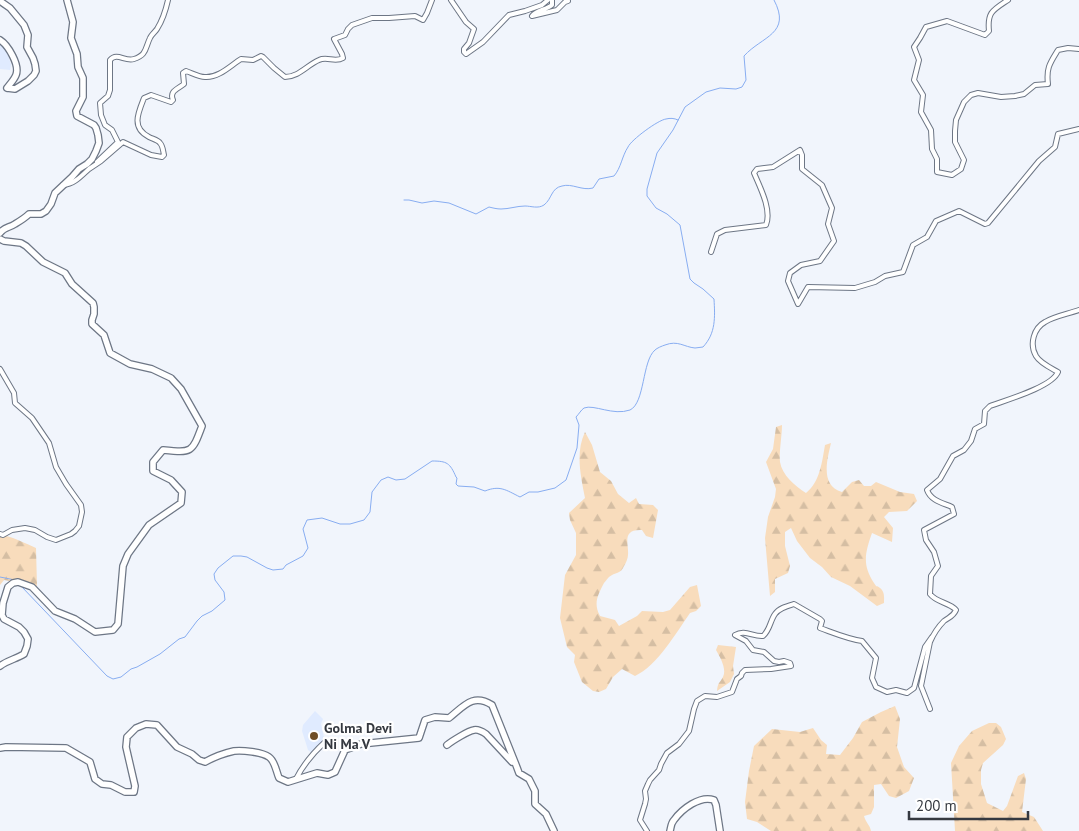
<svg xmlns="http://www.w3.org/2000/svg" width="1079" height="831" viewBox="0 0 1079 831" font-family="'PT Sans',sans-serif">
  <defs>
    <pattern id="forest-firs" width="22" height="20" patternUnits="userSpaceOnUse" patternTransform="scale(1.25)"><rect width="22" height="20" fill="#f8dcbc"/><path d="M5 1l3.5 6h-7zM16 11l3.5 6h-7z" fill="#d5bea3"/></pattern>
  </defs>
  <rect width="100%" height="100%" fill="#f1f5fc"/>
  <path fill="#e0ebff" d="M0 44 5 47 8 54 11 65 10 70 0 69Z
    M315 711 323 719 321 724 325 742 312 753 308 750 302 731 303 725Z"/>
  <path fill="url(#forest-firs)" d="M782 425C782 436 779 451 780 462 782 475 795 486 806 493 820 482 822 462 825 445L831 443C827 460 820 486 842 492L852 482 859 480 864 486H871L876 482 900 492 914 494 917 501 907 511 889 512 884 517 893 528 892 542 872 533C865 553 862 565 874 583 878 589 875 584 880 588 885 592 884 597 884 603L877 606 850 586 831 577 822 567 810 558 797 541 791 528 785 532V546L790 566 788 573 775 579V592L770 596 765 538 768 517 775 497 776 489 766 462 773 449 776 427Z
    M585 432 592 445 600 472 611 481 618 494 629 503 636 498 639 504 653 505 658 510 653 538 646 536 642 530C621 529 629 544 628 555 628 558 626 563 624 566 621 574 615 572 609 577 608 578 605 582 604 583 598 595 593 603 600 616L615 620 619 626 637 616 642 611 663 612 670 610 690 587 697 585 701 606 696 611 690 613C676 633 657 666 635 676L622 669 613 677 606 689 599 692 593 691 582 682 574 662 575 655 567 647 560 618 565 575 576 555V533L570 520 569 513 585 498C581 477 575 453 585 432Z
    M0 535C9 535 27 544 36 548L37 586 4 580 0 585Z
    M718 645 736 647 733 666 734 674 730 682 717 691C718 682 719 684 723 677 727 669 720 657 716 650Z
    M895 706 900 719 897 747 904 767 914 778 909 791 896 798 889 796 881 784 874 785V807L871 814 864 816C866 823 870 825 871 831H771L757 822 747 819 745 802 749 771 754 746 772 729 800 732 813 728 821 740 827 745 826 754 840 755 853 738 862 722 881 712Z
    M989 723H996L1001 727 1006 739 1003 745 983 763 981 770V784L987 803 1003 811 1007 806 1018 776 1024 773 1026 779 1022 812 1034 817 1043 831H955L951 763 959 746 972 731Z"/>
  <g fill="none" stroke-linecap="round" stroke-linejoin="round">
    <path stroke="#88adf1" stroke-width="1" d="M404 200H409L422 203 434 201 449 203 476 214 489 207C493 208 497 209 501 209 509 209 517 206 525 206 531 206 538 209 544 205 552 199 551 188 562 186 572 183 582 191 593 188L599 179 614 176C621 168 622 156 628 147 631 140 658 120 666 119 670 118 674 118 678 120
      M0 577 15 580
      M21 586 107 676 113 679 121 677 131 669 137 667 160 654 179 639 185 637 197 621 202 616 212 611 225 600 224 592 215 580 214 574 218 568 233 556H241L247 557 267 568 273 570 283 569 286 565 303 556 308 548 303 529 307 520 322 518 340 524H350L364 520 370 512 372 492 381 480 388 477 396 480 405 479 432 461C447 461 450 463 456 477L457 478 456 484 458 486 474 487 485 491C500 485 506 490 520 497L529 492H538L555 488 566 480 577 448 579 425 576 417C579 414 581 410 584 408 594 404 613 416 630 410 645 403 642 361 655 350 657 348 662 346 665 345 678 340 684 347 695 348 698 348 700 347 703 347 716 333 715 317 714 299L703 289 694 283 690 279 680 225 667 214 656 208 647 196V189L657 153 673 130 685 107 706 92 720 88 736 89 742 87 746 80 744 56C762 36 792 34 774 0"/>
    <defs>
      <path id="street" d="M451 0 466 22 474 29 469 43 464 49V52L466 54 483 42 509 15 525 11 542 5 548 0
        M552 0V5C546 10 536 10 532 16L557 10 565 2 568 1
        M1008 0C993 10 987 12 989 31L985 35 947 21 926 27 920 38 914 47 919 60 914 80 923 95 921 112 931 130 932 149 937 159V172L952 175 961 169 964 160 955 142V131L956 120 964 102 971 95 978 93 1001 97 1015 96 1024 94 1035 85 1048 84C1046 68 1050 63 1058 50L1068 48 1079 49
        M97 162 118 142 112 130 105 125 101 115 100 103 108 96 110 90V60C117 52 125 62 134 59 147 55 145 48 150 38 151 35 155 32 157 29 162 21 166 9 168 0
        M89 169 101 161 123 142 151 155 162 157 164 155C163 151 163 146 160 143 158 140 153 139 149 137 131 128 138 113 144 98L151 95 171 102 173 100C169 91 178 89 184 84L183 73 186 71C192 73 199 77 205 77 219 78 231 65 241 59L253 60 261 56 263 57 274 68 285 77C299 77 307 65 319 60 327 56 335 63 343 58L342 54 334 39 345 35 348 29 352 25 372 18H389L415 16 423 20 427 13 432 0
        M63 185C75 184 82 175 90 168
        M711 252 717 234 725 230 766 225C772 210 760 187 754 173L757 169 773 167 800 150 802 155V169L822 185 832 208 828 224 834 241 820 261 801 265 790 273 788 281 798 304 808 287 855 288 875 282 885 276 903 272 913 245 927 237 936 221 959 211 985 224 988 223 1039 161 1055 147 1058 134 1079 129
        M0 369 14 393 15 403 32 418 49 443 56 467 66 484 81 505 82 512 79 526 75 531 71 534 56 540 47 537 35 530 25 528 12 530 3 535 0 534
        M930 709 921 686 930 642C933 635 938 627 944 621 949 617 953 617 956 610 949 602 937 603 930 594L931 576 938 566 934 552 926 540 924 530 954 514 952 507C943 503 931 501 927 490L940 479 953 456 964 450 971 441 975 429 984 424 985 411 990 406C1006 400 1052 387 1058 372 1051 368 1040 363 1036 356 1029 344 1034 328 1045 322 1055 316 1068 314 1079 310
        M296 779C303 765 313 753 325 742
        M647 831 640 820 645 804 646 799 645 791 648 784 650 780 659 770 661 764 667 753 679 744 689 731 694 709 697 701 705 696 717 697 732 692 737 679 741 676 742 673 745 670 771 669 791 666 790 663 784 661 779 662 774 661 764 652 753 650 746 641 735 635C745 629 753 637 763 636 770 630 770 621 775 614 779 608 787 606 794 604L820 619 822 621 820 628C834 633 848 639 862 641L876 658 872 678 876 687 887 692 896 690 907 693 914 688 925 647 932 637"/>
      <path id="secondary" d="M0 1 10 8 24 25 28 35 27 47 33 58 35 64 36 71 34 75 28 81 15 89 7 88
        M0 40C8 45 20 65 16 75 14 80 10 84 7 88
        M0 233C4 227 9 228 15 224 20 221 25 218 29 214H41L46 211 51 204 55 193 72 177 79 169 87 164 92 159 96 151 99 143 98 135 96 128 94 125 77 116 76 111 83 97V78L78 67 77 54 71 38 73 22 67 0
        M0 239 4 241 21 243 26 246 43 262 65 273 72 284 93 303 94 307V314L92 320V324L104 335 110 353 130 364 152 369 171 378 181 389 202 426C192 453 192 453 163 450L153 462V471L171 480 182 492 181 503 149 525 128 554 123 566 118 624 113 630 95 632 75 619 55 611 32 587 18 582 13 583 8 587 3 603 2 615 4 619 19 627 24 632 28 639 27 646 24 654C16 659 8 660 0 666
        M447 745C452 741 468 731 474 730 478 729 483 732 486 734L512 762
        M0 748 6 747 66 748 90 762 95 779 102 784 111 785 125 792H134L135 786 126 747 127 737 136 728 146 724 157 725 177 747 192 754 199 760 205 762C214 757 225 753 234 751 242 750 262 752 269 757 275 761 276 771 279 778L288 782 317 773 328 775 335 772 345 750 361 744 419 738 425 720 435 717 449 718C464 706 473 693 492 705L516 765 519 773 529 779 535 791V804L546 814 554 831
        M670 831C671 827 671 823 674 820 682 809 700 795 714 800L716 805 720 831"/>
    </defs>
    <use href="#street" stroke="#6d7685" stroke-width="6"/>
    <use href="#secondary" stroke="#6d7685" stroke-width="8"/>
    <use href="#street" stroke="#fff" stroke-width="4"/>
    <use href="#secondary" stroke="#fff" stroke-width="5.5"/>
  </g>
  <circle fill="#704e26" stroke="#fff" stroke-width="2" cx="314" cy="736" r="5"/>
  <g text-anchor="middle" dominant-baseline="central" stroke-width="4.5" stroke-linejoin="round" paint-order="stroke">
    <g font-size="14" font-weight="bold" fill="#353940" stroke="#fff" text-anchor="start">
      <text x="324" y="728">Golma Devi<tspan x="324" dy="16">Ni Ma V</tspan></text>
    </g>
  </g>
  <path d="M909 811v8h119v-8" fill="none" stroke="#353940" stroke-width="2.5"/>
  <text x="916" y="811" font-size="15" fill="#353940" stroke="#ffffff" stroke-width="4" paint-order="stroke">200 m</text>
</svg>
